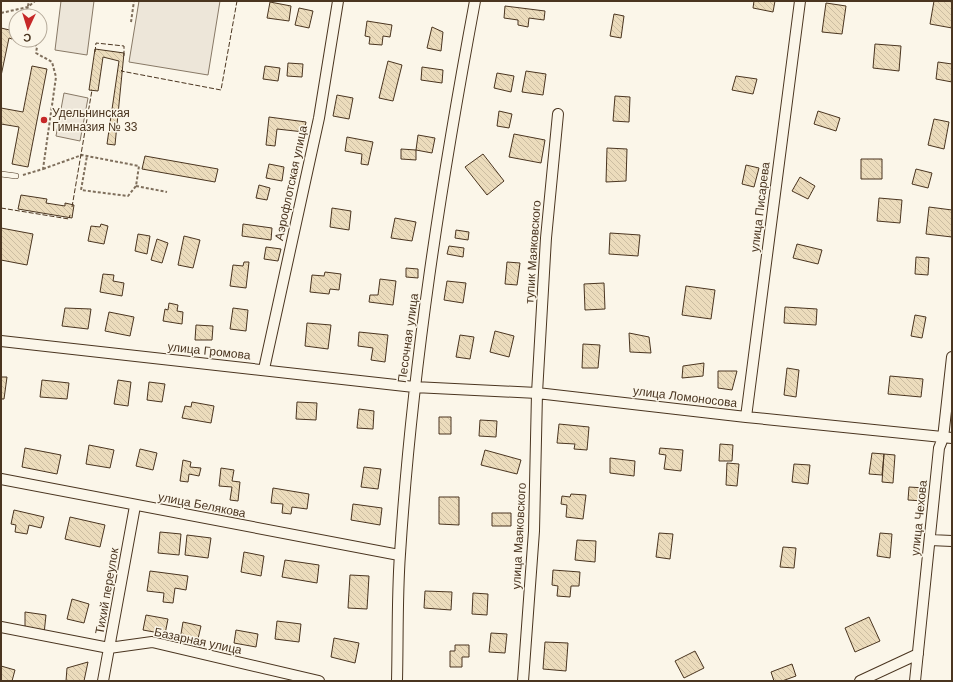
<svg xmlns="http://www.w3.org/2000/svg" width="953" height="682" viewBox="0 0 953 682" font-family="Helvetica,sans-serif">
  <defs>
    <pattern id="building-back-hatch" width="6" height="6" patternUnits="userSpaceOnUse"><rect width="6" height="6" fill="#ecdcbc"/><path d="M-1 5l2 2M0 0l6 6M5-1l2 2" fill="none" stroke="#ccbda1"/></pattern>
  </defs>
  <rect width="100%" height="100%" fill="#fbf6e9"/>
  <path fill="#ede6d9" stroke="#887966" d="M61 1H94L87 55 55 50Z
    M139 1H220L208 75 129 62Z
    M64 93 88 98 80 141 56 136Z"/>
  <path fill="url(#building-back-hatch)" stroke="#4a3520" d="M754 1H775L773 12 753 8Z
    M934 1H952V28L930 24Z
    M270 2 291 6 289 21 267 18Z
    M826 3 846 6 842 34 822 32Z
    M505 6 545 11 544 20 529 18 528 27 518 25V20L504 18Z
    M299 8 313 11 309 28 295 25Z
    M614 14 624 16 621 38 610 36Z
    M367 21 392 25 390 37 383 36 382 45 369 44 370 37 365 36Z
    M432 27 443 32 441 51 427 48Z
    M1 28 14 31 12 39 9 38 1 76Z
    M875 44 901 46 899 71 873 68Z
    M95 49 124 53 115 145 107 144 119 61 103 57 98 91 89 90Z
    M388 61 402 65 393 101 379 98Z
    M938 62 952 64V82L936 79Z
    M288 63 303 64 302 77 287 76Z
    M32 66 47 69 28 167 12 164 19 127 1 124V108L23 112Z
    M265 66 280 68 278 81 263 79Z
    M422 67 443 70 442 83 421 80Z
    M526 71 546 74 543 95 522 92Z
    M497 73 514 76 511 92 494 88Z
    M736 76 757 79 753 94 732 90Z
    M337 95 353 98 349 119 333 116Z
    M615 96 630 97 629 122 613 121Z
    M499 111 512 114 509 128 497 126Z
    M818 111 840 118 836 131 814 124Z
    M269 117 306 122 304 132 277 129 275 146 266 145Z
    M934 119 949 122 944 149 928 145Z
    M514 134 545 140 541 163 509 157Z
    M418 135 435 138 432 153 416 150Z
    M347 137 373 142 368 165 361 164 362 154 345 151Z
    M607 148 627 149 626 181 606 182Z
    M401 149 416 150V160L401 159Z
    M483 154 504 181 487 195 465 167Z
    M145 156 218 169 215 182 142 169Z
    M861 159H882V179H861Z
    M269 164 284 167 282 181 266 178Z
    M746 165 759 168 754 187 742 184Z
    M916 169 932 173 928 188 912 184Z
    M800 177 815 186 808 199 792 191Z
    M259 185 270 188 267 200 256 198Z
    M21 195 47 199 46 203 65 206V203L74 205 72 218 18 209Z
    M879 198 902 200 900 223 877 221Z
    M929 207 952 210V237L926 234Z
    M332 208 351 211 349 230 330 227Z
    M395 218 416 222 412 241 391 238Z
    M101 224 108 226 104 244 88 241 91 226 100 227Z
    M243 224 272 228 271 240 242 236Z
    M1 228 33 234 27 265 1 260Z
    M456 230 469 232 468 240 455 238Z
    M610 233 640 235 638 256 609 254Z
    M138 234 150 236 147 254 135 251Z
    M184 236 200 240 193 268 178 265Z
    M157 239 168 243 162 263 151 260Z
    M797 244 822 250 818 264 793 258Z
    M449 246 464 248 463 257 447 254Z
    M266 247 281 249 278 261 264 259Z
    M916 257 929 258 928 275 915 274Z
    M244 262H249L246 288 230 286 233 265 243 266Z
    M507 262 520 263 517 285 505 284Z
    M406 268 418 269V278L406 277Z
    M325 272 341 274 339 290 330 289 329 294 310 292 312 275 324 276Z
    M103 274 114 275 113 281 124 283 122 296 100 292Z
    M380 279 396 281 393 305 369 302 370 295H378Z
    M447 281 466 283 463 303 444 300Z
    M604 283 605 309 585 310 584 284Z
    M686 286 715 290 711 319 682 315Z
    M169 303 178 305 177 311 183 312 182 324 163 321 165 309 168 310Z
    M785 307 817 309 816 325 784 323Z
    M65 308 91 309 88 329 62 326Z
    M233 308 248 310 246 331 230 329Z
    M109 312 134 317 130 336 105 331Z
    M915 315 926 317 922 338 911 336Z
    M307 323 331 325 328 349 305 346Z
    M196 325 213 326 212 340H195Z
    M495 331 514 336 509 357 490 352Z
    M359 332 388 335 385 362 371 360 373 348 358 346Z
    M629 333 649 337 651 353 630 352Z
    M460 335 474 337 470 359 456 357Z
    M583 344 600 345 598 368H582Z
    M704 363 703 376 682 378 683 366Z
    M787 368 799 370 796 397 784 395Z
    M718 371H737L732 390 718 388Z
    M890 376 923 379 921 397 888 394Z
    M1 377H7L4 399H1Z
    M42 380 69 383 67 399 40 397Z
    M118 380 131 382 128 406 114 404Z
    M149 382 165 384 162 402 147 400Z
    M192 402 214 406 211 423 182 418 185 406 191 407Z
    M297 402 317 403 316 420 296 419Z
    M359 409 374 411 373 429 357 428Z
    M439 417H451V434H439Z
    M480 420 497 421 496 437 479 436Z
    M559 424 589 427 587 450 574 449 575 444 557 443Z
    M720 444 733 445 732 461H719Z
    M89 445 114 450 110 468 86 464Z
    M25 448 61 455 57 474 22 467Z
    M660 448 683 450 681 471 664 469 666 455 659 454Z
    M140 449 157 453 153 470 136 466Z
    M485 450 521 460 517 474 481 465Z
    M872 453 884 454 882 475 869 474Z
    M884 454 895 455 893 483 882 482Z
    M610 458 635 461 634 476 610 473Z
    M183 460 191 462 190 467 201 468 199 476 189 474 188 482 180 481Z
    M727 463 739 464 737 486 726 485Z
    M794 464 810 465 808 484 792 482Z
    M364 467 381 469 378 489 361 487Z
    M221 468 234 470 232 481 240 482 238 501 230 500 232 487 219 486Z
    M909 487 925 488 924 501 908 500Z
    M273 488 309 494 307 509 292 507 291 514 282 513 283 504 271 503Z
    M571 494 586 495 583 519 566 517 567 505 561 504 562 496 570 497Z
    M439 497H459V525L439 524Z
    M353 504 382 508 380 525 351 520Z
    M14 510 44 517 41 528 29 525 27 534 15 532 16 525 11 524Z
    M492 513H511V526H492Z
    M70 517 105 525 100 547 65 539Z
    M160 532 181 534 179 555 158 553Z
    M659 533 673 534 670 559 656 557Z
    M880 533 892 534 890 558 877 556Z
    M187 535 211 538 208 558 185 555Z
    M577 540 596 541 595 562 575 560Z
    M783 547 796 548 794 568 780 567Z
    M244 552 264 556 261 576 241 572Z
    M285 560 319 565 317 583 282 577Z
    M553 570 580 572 579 586H571L570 597 557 596 558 586 552 585Z
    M150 571 188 576 186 590 175 588 173 603 163 602 164 593 147 591Z
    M350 575 369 576 367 609 348 608Z
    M425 591 452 592 451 610 424 608Z
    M473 593 488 594 487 615 472 614Z
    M72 599 89 604 84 623 67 619Z
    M25 612 46 615 44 634 25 629Z
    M146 615 168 619 165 634 143 630Z
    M869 617 880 641 855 652 845 628Z
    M277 621 301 624 299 642 275 639Z
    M183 622 201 626 197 643 180 640Z
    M236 630 258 634 256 647 234 643Z
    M491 633 507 634 505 653 489 652Z
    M334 638 359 643 355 663 331 657Z
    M545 642 568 643 566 671 543 669Z
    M455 645H469V657H462V667H450V651H455Z
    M695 651 704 668 684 678 675 661Z
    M88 662 84 681H66L67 668Z
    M792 664 796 676 782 681H774L771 672Z
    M1 666 15 670 12 681H1Z"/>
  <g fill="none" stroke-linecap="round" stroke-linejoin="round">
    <defs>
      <path id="lane" d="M1 174 16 176"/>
      <path id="street" d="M1 341 414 387 537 393 746 417 952 438
        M264 369 319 118 338 1
        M746 417 800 1
        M1 479 399 555
        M930 540 952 541
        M1 627 109 648 152 642 319 681
        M103 681 135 506
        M397 681C398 639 397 596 400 554 412 368 441 183 475 1
        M523 681 534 531 537 393 546 238 558 114
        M860 681 918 654
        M915 681 939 448 943 438 952 357"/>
    </defs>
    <use href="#lane" stroke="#4a3520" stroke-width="6"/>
    <use href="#street" stroke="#4a3520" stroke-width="12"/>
    <path stroke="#7f6f5c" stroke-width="2" stroke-dasharray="3 2" stroke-linecap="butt" d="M1 13 28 7 35 1
      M26 16 29 1
      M131 22 134 1
      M43 169 82 155 87 156 139 166 136 186 128 196 81 190 87 156
      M23 175 43 169 56 77 52 62 36 53 37 47 32 40
      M136 186 167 192"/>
    <use href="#lane" stroke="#fbf6e9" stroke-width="5"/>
    <use href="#street" stroke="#fbf6e9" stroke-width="10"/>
    <path stroke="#4a3520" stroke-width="1" stroke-dasharray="5 2" stroke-linecap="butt" d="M95 52 96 43 124 46V56
      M122 70 121 71 221 90 237 1
      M72 207 92 90H91
      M1 208 69 219 70 215"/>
  </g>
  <circle fill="#c62828" stroke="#fbf6e9" stroke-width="1.5" cx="44" cy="120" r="4"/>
  <g text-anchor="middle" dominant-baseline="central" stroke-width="3" stroke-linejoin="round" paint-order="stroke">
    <g font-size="12" fill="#4a3520" stroke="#fbf6e9" text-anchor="start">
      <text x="52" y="113">Удельнинская<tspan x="52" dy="14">Гимназия № 33</tspan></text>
    </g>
    <g font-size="12" fill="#4a3520" stroke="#fbf6e9">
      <text transform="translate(291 183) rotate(-78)">Аэрофлотская улица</text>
      <text transform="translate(760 207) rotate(-83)">улица Писарева</text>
      <text transform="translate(533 252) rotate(-86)">тупик Маяковского</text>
      <text transform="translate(408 338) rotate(-82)">Песочная улица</text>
      <text transform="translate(209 351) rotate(6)">улица Громова</text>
      <text transform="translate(685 397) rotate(7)">улица Ломоносова</text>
      <text transform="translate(202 505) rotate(11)">улица Белякова</text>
      <text transform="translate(919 518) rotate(-84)">улица Чехова</text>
      <text transform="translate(519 536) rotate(-87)">улица Маяковского</text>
      <text transform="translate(107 591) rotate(-80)">Тихий переулок</text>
      <text transform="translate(198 641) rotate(12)">Базарная улица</text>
    </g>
  </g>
  <rect width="953" height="682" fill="none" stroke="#4a3520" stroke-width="4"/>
  <g transform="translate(28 28) rotate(184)"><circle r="19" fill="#fbf6e9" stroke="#b4a999"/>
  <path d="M0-3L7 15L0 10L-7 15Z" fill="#c62828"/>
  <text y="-6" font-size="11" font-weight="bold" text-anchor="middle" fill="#4a3520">С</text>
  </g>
</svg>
